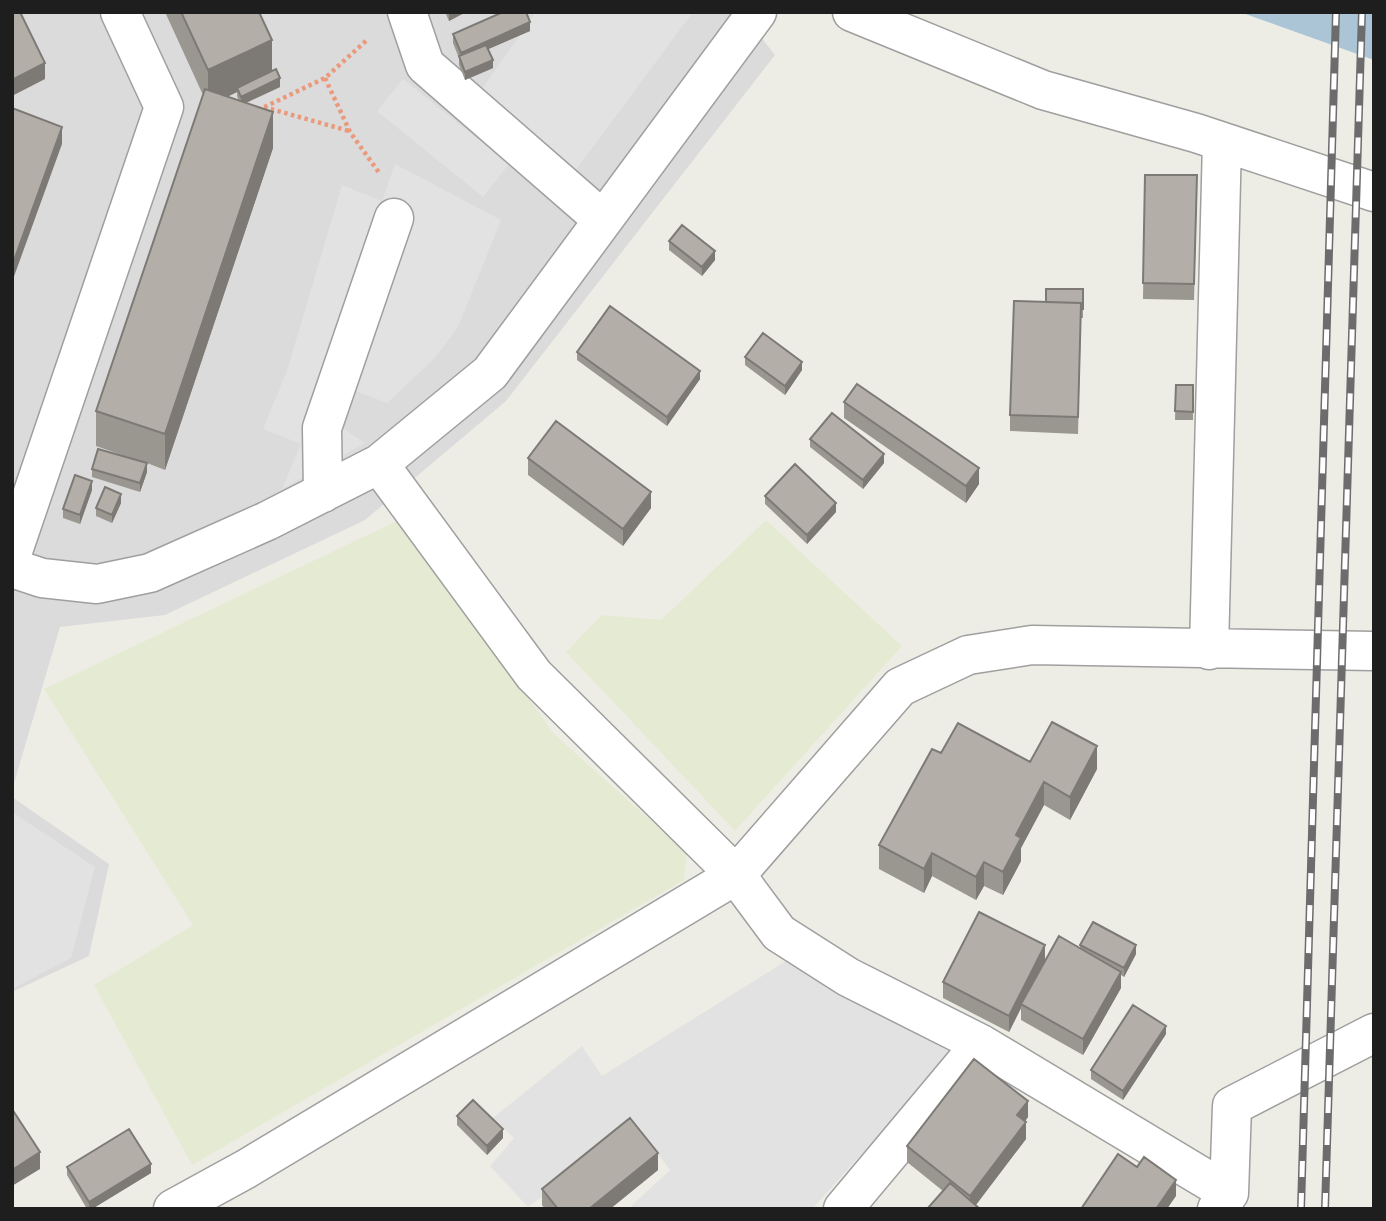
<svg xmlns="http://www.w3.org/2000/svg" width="1386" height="1221" viewBox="0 0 1386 1221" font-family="'DejaVu Sans',sans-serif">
  <rect width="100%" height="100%" fill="#eeede5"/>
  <path fill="#dcdbdb" d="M12 12H741L775 55 506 401 365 520 165 615 60 627 12 790Z
    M12 797 109 864 89 956 12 992Z"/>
  <path fill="#e5ebd3" d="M399 520 555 735 687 853 684 880 192 1165 94 985 193 925 44 689Z
    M766 520 902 646 735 831 566 652 602 615 661 620Z"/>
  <path fill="#e2e2e2" d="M536 12H693L575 171 479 93Z
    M403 79 509 164 483 197 377 111Z
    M395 164 501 220 458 327 435 358 387 403 348 388 332 421 365 443 282 489 301 444 263 429 287 371 342 185 382 201Z
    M12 812 95 867 71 958 12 989Z
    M789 959 835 992 953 1053 812 1209H633L631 1206 670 1170 637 1126 528 1207 490 1166 514 1138 493 1118 582 1046 602 1076Z"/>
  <path fill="#abc5d7" d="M1240 12H1374V60Z"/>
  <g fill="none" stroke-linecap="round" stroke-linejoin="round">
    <defs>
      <path id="minor" d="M407 12 425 65 603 220
        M852 12 1043 90 1196 133 1374 192
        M379 464 534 675 736 875 779 933 848 977 981 1044 1229 1193
        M323 493 322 428 394 218
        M12 554 164 107 120 12
        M12 568 42 578 97 584 150 573 267 521 379 464 490 373 757 12
        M1209 650 1222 142
        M173 1209 246 1169 736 875 900 687 968 655 1032 645 1374 651
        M843 1209 981 1044
        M1217 1209 1229 1193 1232 1106 1374 1033"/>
    </defs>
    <use href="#minor" stroke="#9f9f9f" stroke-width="41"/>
    <path stroke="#ea997b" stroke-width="4.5" stroke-dasharray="3.5 3.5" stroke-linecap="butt" d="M325 78 350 132 380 174
      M264 107 349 131
      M258 110 325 78 367 40"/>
    <use href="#minor" stroke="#fff" stroke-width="38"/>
    <defs>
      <path id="rail" d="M1301 1209 1336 12
        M1325 1209 1362 12"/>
    </defs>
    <use href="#rail" stroke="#6c6c6c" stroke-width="8"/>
    <use href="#rail" stroke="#fff" stroke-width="5" stroke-dasharray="16" stroke-linecap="butt"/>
  </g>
  <path fill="#9a9690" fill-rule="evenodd" d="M165 12H259L272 71 280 87 246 103 273 148 165 470 147 463V472L140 492 92 477V469L142 462 96 446V411L203 95ZM237 92V96L239 101 227 97Z
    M445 12H466L449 21Z
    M530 31 488 49 493 68 465 80 459 65V58L453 43V34Z
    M1145 175 1197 192 1194 300 1143 299Z
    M669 241 715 260 702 276 669 250Z
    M1083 289V318H1081L1078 434 1010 431V415L1046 302Z
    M577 352 700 379 667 426 577 360Z
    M745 357 802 370 785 395 745 365Z
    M1176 385H1193V420H1175Z
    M844 402 979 484 966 503 844 418Z
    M810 439 884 463 863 489 810 447Z
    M528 458 651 508 623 546 528 475Z
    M92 490 80 524 63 518V509Z
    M765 496 836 512 807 544 765 504Z
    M121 503 112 523 96 516V508Z
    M941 753 1030 762 1097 769 1070 820 1044 805 1021 848V861L1003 895 984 886 976 900 932 876 924 893 879 869V845Z
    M1080 945 1136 954 1124 977 1121 975V988L1083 1055 1021 1020V1008L1009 1032 943 998V982L1045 962 1080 949Z
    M1166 1034 1123 1100 1091 1079V1070Z
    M457 1116 503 1138 487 1155 457 1125Z
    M1028 1117 1025 1121 1026 1139 975 1205 943 1191 907 1162V1146Z
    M67 1167 151 1173 92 1209H87L67 1175Z
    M658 1170 610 1209H545L542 1205V1189Z"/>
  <path fill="#7d7a76" d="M449 12H466L449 21Z
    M530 22V31L461 61V53Z
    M272 40V76L237 88V92L208 106V70Z
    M493 60V68L465 80V72Z
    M45 63V79L12 96V80Z
    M280 78V87L241 105V97Z
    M273 112V148L165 470V434Z
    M62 127V144L12 282V266Z
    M715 251V260L702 276V267Z
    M802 362V370L785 395V386Z
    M700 371V379L667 426V417Z
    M884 454V463L863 489V480Z
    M147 463V472L140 492V483Z
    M979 468V484L966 503V486Z
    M92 481V490L80 524V515Z
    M651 492V508L623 546V529Z
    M121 494V503L112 523V515Z
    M836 503V512L807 544V535Z
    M1097 746V769L1070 820V797Z
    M1044 782V805L1021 848V861L1003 895V872L1016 835Z
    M932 853V876L924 893V869Z
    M984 862V886L976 900V877Z
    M1045 945V962L1021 1004V1008L1009 1032V1016Z
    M1136 945V954L1124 977V968Z
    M1121 972V988L1083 1055V1039Z
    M1166 1026V1034L1123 1100V1091Z
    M1028 1101V1117L1017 1132V1115Z
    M1026 1122V1139L973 1209H970V1196Z
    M503 1129V1138L487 1155V1146Z
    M40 1152V1169L12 1186V1170Z
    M658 1153V1170L610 1209H589Z
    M151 1164V1173L92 1209H89V1202Z
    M1176 1180V1196L1167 1209H1156Z"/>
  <path fill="#b3afa8" stroke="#7d7a76" stroke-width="2" d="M12 12H20L45 63 12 80Z
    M181 12H259L272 40 208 70Z
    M503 12H526L530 22 461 53 453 34Z
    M486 45 493 60 465 72 459 56Z
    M276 69 280 78 241 97 237 88Z
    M205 89 273 112 165 434 96 411Z
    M12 108 62 127 12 266Z
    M1145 175H1197L1194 284 1143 283Z
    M682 225 715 251 702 267 669 241Z
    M1046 289H1083V309H1081V303L1046 302Z
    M1014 301 1081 303 1078 417 1010 415Z
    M610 306 700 371 667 417 577 352Z
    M763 333 802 362 785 386 745 357Z
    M857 384 979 468 966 486 844 402Z
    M1176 385H1193V412L1175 411Z
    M832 413 884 454 863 480 810 439Z
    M556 421 651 492 623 529 528 458Z
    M98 449 147 463 140 483 92 469Z
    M795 464 836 503 807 535 765 496Z
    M75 475 92 481 80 515 63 509Z
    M105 487 121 494 112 515 96 508Z
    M1052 722 1097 746 1070 797 1044 782 1016 835 1021 838 1003 872 984 862 976 877 932 853 924 869 879 845 932 749 941 753 958 723 1030 762Z
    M979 912 1045 945 1009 1016 943 982Z
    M1093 922 1136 945 1124 968 1080 945Z
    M1059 936 1121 972 1083 1039 1021 1004Z
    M1133 1005 1166 1026 1123 1091 1091 1070Z
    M974 1059 1028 1101 1017 1115 1026 1122 970 1196 907 1146Z
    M473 1100 503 1129 487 1146 457 1116Z
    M12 1109 40 1152 12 1170Z
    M630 1118 658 1153 589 1209H558L542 1189Z
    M129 1129 151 1164 89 1202 67 1167Z
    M1118 1154 1137 1167 1144 1157 1176 1180 1156 1209H1081Z
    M950 1183 980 1209H927Z"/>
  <rect width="1386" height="1221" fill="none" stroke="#1e1e1e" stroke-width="28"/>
</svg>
